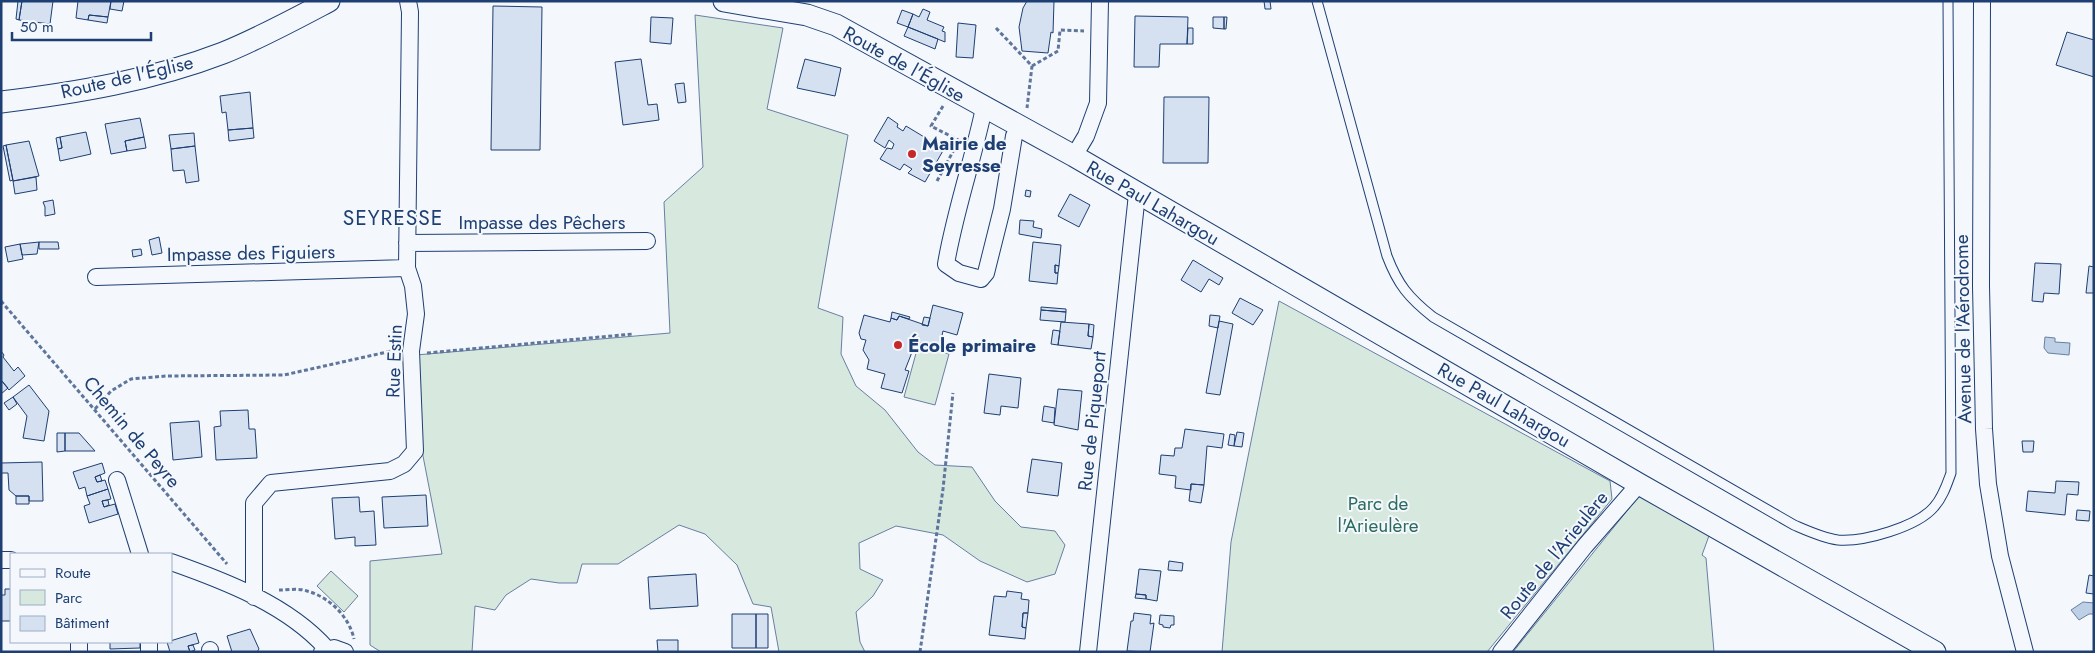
<svg xmlns="http://www.w3.org/2000/svg" width="2095" height="653" viewBox="0 0 2095 653" font-family="Jost,sans-serif">
  <rect width="100%" height="100%" fill="#f4f7fb"/>
  <path fill="#d7e8df" stroke="#687fa3" d="M695 15 783 28 767 109 848 135 818 308 843 317 841 354 856 386 885 410 918 452 935 465 972 467 995 501 1021 527 1055 531 1065 545 1055 574 1027 582 980 561 943 535 896 526 859 543 860 569 883 580 873 596 856 612 860 642 865 652H779L771 607 753 604 737 565 705 534 679 525 618 564H582L577 583H559L531 579 506 595 495 610 475 606 472 652H381L370 645V561L442 554 423 456 416 355 670 333 664 202 703 167Z
    M1279 301 1610 481 1612 499 1487 652H1222L1231 542Z
    M918 346 949 354 935 405 904 397Z
    M1639 496 1710 533 1702 555 1706 558 1714 652H1513Z
    M331 571 358 596 344 612 317 586Z"/>
  <path fill="#bed0e5" stroke="#687fa3" d="M2045 337 2055 338V342L2070 343 2069 355 2048 353 2044 348Z
    M2083 602 2094 603V614H2089L2079 620 2071 610Z"/>
  <path fill="#d5e0f0" stroke="#1d3f73" d="M18 1H22L19 20 16 19Z
    M22 1H53L50 24 19 20Z
    M78 1H111L108 17 89 15 88 20 76 18Z
    M111 1H124L122 11 110 9Z
    M1027 1H1054L1053 33 1051 32 1048 53 1022 51 1019 27 1023 8Z
    M1264 1H1270L1271 9H1265Z
    M493 6 542 7 540 150H491Z
    M923 9 930 12 927 20 944 27 942 31 945 32V42L908 27 913 14 919 17Z
    M902 10 913 14 908 27 897 23Z
    M89 15 108 17 107 23 88 20Z
    M1135 16 1188 17 1187 44H1160L1159 67H1134Z
    M651 17 673 18 671 44 650 42Z
    M1213 17H1224V29L1213 28Z
    M1224 17H1227L1226 29H1224Z
    M958 23 976 25 973 58 956 57Z
    M908 27 938 39 935 49 904 36Z
    M1188 28H1193V44H1187Z
    M2067 32 2094 40V77L2056 65Z
    M641 59 648 105 657 104 659 120 623 125 615 62Z
    M805 59 841 68 835 96 797 88Z
    M684 83 686 102 678 103 675 84Z
    M250 92 253 128 228 130 226 112 222 113 220 96Z
    M1164 97H1209L1208 163H1163Z
    M888 117 898 124 897 127 903 131 906 126 944 149 925 182 908 173 912 169 904 164 900 170 880 159 887 148 892 149 894 144 889 140 885 148 874 141Z
    M140 118 144 137 125 141 127 151 111 154 105 124Z
    M253 128 254 138 229 141 228 130Z
    M86 132 91 154 60 161 58 149 62 148 60 137Z
    M194 133 195 146 171 149 169 135Z
    M60 137 62 148 58 149 56 138Z
    M144 137 146 148 127 151 125 141Z
    M29 141 39 176 13 181 6 145Z
    M6 145 13 180 10 181 3 146Z
    M195 146 199 181 186 183 184 170 173 171 171 149Z
    M36 177 37 190 15 194 13 181Z
    M1026 190 1031 191 1030 197 1025 196Z
    M1070 194 1090 205 1079 227 1058 216Z
    M53 200 55 214 45 216V207L43 202Z
    M1020 220 1034 221 1033 227 1042 229 1041 238 1019 234Z
    M159 237 162 253 152 255 149 240Z
    M39 242H58L59 249H39Z
    M39 242 37 254 22 255 20 244Z
    M1033 242 1061 245 1059 266 1055 265V273H1058L1057 284 1029 281Z
    M20 244 23 259 8 262 5 247Z
    M141 249 142 255 133 257 132 250Z
    M1193 260 1223 278 1219 285 1209 279 1201 292 1181 280Z
    M2035 263 2061 264 2059 294 2044 293 2043 302 2032 301Z
    M1055 265 1059 266 1058 273H1055Z
    M2089 266 2094 267V293H2086Z
    M1240 298 1263 310 1253 325 1232 313Z
    M933 305 963 313 957 335 943 331 939 348 916 342 905 370 909 371 902 393 881 388 885 374 867 369 869 360 863 350 866 340 861 339 859 333 864 315 890 322 891 318 897 320 899 316 928 326Z
    M1041 307 1066 309V312L1041 310Z
    M1041 310 1066 312 1065 322 1040 320Z
    M892 312 910 317 909 319 899 316 897 320 891 318Z
    M1210 315 1220 316 1218 328 1209 326Z
    M924 317 930 318 928 326 922 325Z
    M1219 321 1233 324 1220 395 1206 393Z
    M1061 322 1089 324 1088 336 1093 337 1091 349 1058 345Z
    M1089 324 1094 325 1093 337 1088 336Z
    M1053 330 1060 331 1058 345 1051 344Z
    M1 351 4 355 3 357 14 371 18 367 25 376 9 390 1 380Z
    M989 374 1021 378 1018 408 1001 406 1000 415 984 413Z
    M2 381 8 388 1 394V382Z
    M29 385 49 411 44 441 23 438 27 416 13 397Z
    M1058 389 1082 391 1078 430 1054 425Z
    M13 397 17 404 9 410 4 403Z
    M1044 406 1055 408 1054 423 1042 421Z
    M248 410 249 429H255L257 458 216 460 214 427 221 426 220 411Z
    M199 421 202 457 173 460 170 423Z
    M1185 429 1224 434 1222 448 1207 446 1204 485 1191 484V490L1175 488 1176 476 1159 474 1161 455 1174 456 1175 448H1182Z
    M1237 432 1244 433 1242 447 1234 446Z
    M57 433H65V451L57 452Z
    M65 433H79L95 451H65Z
    M1230 434 1235 435 1234 446 1228 445Z
    M2022 441H2034L2033 452H2023Z
    M1032 459 1062 463 1058 496 1027 492Z
    M42 462 43 501H29V496H16L9 490 8 473H1V463Z
    M102 463 105 473 95 477 97 482 105 480 108 489 87 496 85 487 79 489 73 472Z
    M100 475 102 481 97 482 95 477Z
    M2056 481 2079 482 2078 495 2067 494 2065 515 2026 511 2028 491 2055 493Z
    M1191 484 1204 485 1201 503 1189 501Z
    M108 489 111 499 102 501 104 507 115 504 118 514 89 523 84 506 90 504 87 496Z
    M426 495 428 526 384 528 382 497Z
    M16 496H29V504H16Z
    M359 497 360 512 374 511 376 545 355 546V537L335 539 332 498Z
    M108 500 109 505 104 507 102 501Z
    M2077 510 2090 511 2089 521 2076 520Z
    M1169 561 1183 563 1182 571 1168 570Z
    M1139 569 1161 571 1157 601 1146 599V595L1136 594Z
    M696 574 698 606 650 609 648 577Z
    M2089 575 2094 576V594L2086 593Z
    M5 589H11V621H1V595H5Z
    M1007 591 1022 593 1021 599 1029 600 1028 613H1023L1022 627 1026 628 1025 639 989 635 994 596 1006 597Z
    M1136 594 1146 595V599L1135 598Z
    M1023 613H1028L1026 628 1022 627Z
    M1134 613 1151 615 1150 624 1154 623 1150 652 1127 651 1131 621H1133Z
    M732 614H756V648H732Z
    M756 614H768V648H756Z
    M1160 615 1174 616V625H1171L1170 628 1163 627V625L1159 624Z
    M250 629 259 649 257 652H232L227 636Z
    M196 633 199 643 188 646 190 652H170L167 642Z
    M657 640H678V652H658Z
    M110 642H140V648L110 649Z
    M193 645 195 650 190 652 188 646Z"/>
  <g fill="none" stroke-linecap="round" stroke-linejoin="round">
    <defs>
      <path id="service" d="M1317 1 1387 256C1398 285 1409 298 1433 317L1794 525C1808 531 1823 538 1838 540 1864 542 1917 527 1934 507 1943 497 1947 484 1951 473L1948 1"/>
      <path id="minor" d="M1982 1 1981 286 1984 429 1988 484 2000 556 2025 652
        M984 108C973 160 955 211 946 264L959 273 981 279 986 273 1002 209 1014 136 1020 128
        M1074 156 1086 136 1098 103 1100 1
        M407 243 647 241
        M96 277 407 268
        M117 480 140 554
        M1 560H11
        M171 562C225 581 288 605 327 649
        M254 597V503L271 483 390 471 404 464 415 451 411 351 416 314 413 286 407 268 410 12 408 1
        M149 642V652
        M210 650V652
        M79 652V642
        M322 652 334 648 345 652
        M1088 652 1137 194
        M1501 652 1585 546 1639 484"/>
      <path id="tertiary" d="M724 1 807 15 836 25 1074 156 1639 484 1935 652
        M1 102C76 93 153 80 223 53 260 38 295 19 329 1"/>
    </defs>
    <use href="#service" stroke="#1d3f73" stroke-width="11"/>
    <use href="#minor" stroke="#1d3f73" stroke-width="18"/>
    <use href="#tertiary" stroke="#1d3f73" stroke-width="23"/>
    <path stroke="#5e769c" stroke-width="3" stroke-dasharray="4 2.5" stroke-linecap="butt" d="M996 28 1032 66 1027 108
      M1032 66 1058 51 1060 30 1084 31
      M943 106 931 126 960 141
      M937 181 956 146
      M1 301 227 564
      M427 353 633 334
      M95 409 111 391 131 379 166 376 284 375 396 350
      M279 590C288 590 299 588 307 591 329 597 349 616 354 639
      M920 652 943 489 953 393"/>
    <use href="#service" stroke="#f4f7fb" stroke-width="9"/>
    <use href="#minor" stroke="#f4f7fb" stroke-width="16"/>
    <use href="#tertiary" stroke="#f4f7fb" stroke-width="21"/>
  </g>
  <g fill="#c62828" stroke="#f4f7fb" stroke-width="2">
    <circle cx="912" cy="154" r="5"/>
    <circle cx="898" cy="345" r="5"/>
  </g>
  <g text-anchor="middle" dominant-baseline="central" stroke-width="4" stroke-linejoin="round" paint-order="stroke">
    <g font-size="19" fill="#1d3f73" stroke="#f4f7fb">
      <text transform="translate(904 64) rotate(29)">Route de l'Église</text>
      <text transform="translate(127 77) rotate(-13)">Route de l'Église</text>
      <text transform="translate(1153 203) rotate(30)">Rue Paul Lahargou</text>
      <text x="542" y="222">Impasse des Pêchers</text>
      <text transform="translate(251 253) rotate(-1)">Impasse des Figuiers</text>
      <text transform="translate(1963 329) rotate(-91)">Avenue de l'Aérodrome</text>
      <text transform="translate(394 361) rotate(-88)">Rue Estin</text>
      <text transform="translate(1504 405) rotate(30)">Rue Paul Lahargou</text>
      <text transform="translate(1092 421) rotate(-84)">Rue de Piqueport</text>
      <text transform="translate(132 432) rotate(50)">Chemin de Peyre</text>
      <text transform="translate(1554 555) rotate(-51)">Route de l'Arieulère</text>
    </g>
    <g font-size="19" font-weight="bold" fill="#1d3f73" stroke="#f4f7fb" text-anchor="start">
      <text x="922" y="143">Mairie de<tspan x="922" dy="22">Seyresse</tspan></text>
      <text x="908" y="345">École primaire</text>
    </g>
    <g font-size="19" fill="#2c6c60" stroke="#f4f7fb">
      <text x="1378" y="503">Parc de<tspan x="1378" dy="22">l'Arieulère</tspan></text>
    </g>
    <g font-size="21" letter-spacing="1" fill="#1d3f73" stroke="#f4f7fb">
      <text x="393" y="218">SEYRESSE</text>
    </g>
  </g>
  <rect width="2095" height="653" fill="none" stroke="#1d3f73" stroke-width="5"/>
  <rect x="10" y="553" width="162" height="90" fill="#f4f7fb" stroke="#9eadc5"/>
  <rect x="20" y="569" width="25" height="8" fill="#f4f7fb" stroke="#9eadc5"/>
  <text x="55" y="578" font-size="15" fill="#1d3f73">Route</text>
  <rect x="20" y="590" width="25" height="15" fill="#d7e8df" stroke="#9eadc5"/>
  <text x="55" y="603" font-size="15" fill="#1d3f73">Parc</text>
  <rect x="20" y="616" width="25" height="15" fill="#d5e0f0" stroke="#9eadc5"/>
  <text x="55" y="628" font-size="15" fill="#1d3f73">Bâtiment</text>
  <path d="M12 32v8h139v-8" fill="none" stroke="#1d3f73" stroke-width="2.5"/>
  <text x="20" y="32" font-size="15" fill="#1d3f73" stroke="#f4f7fb" stroke-width="4" paint-order="stroke">50 m</text>
</svg>
